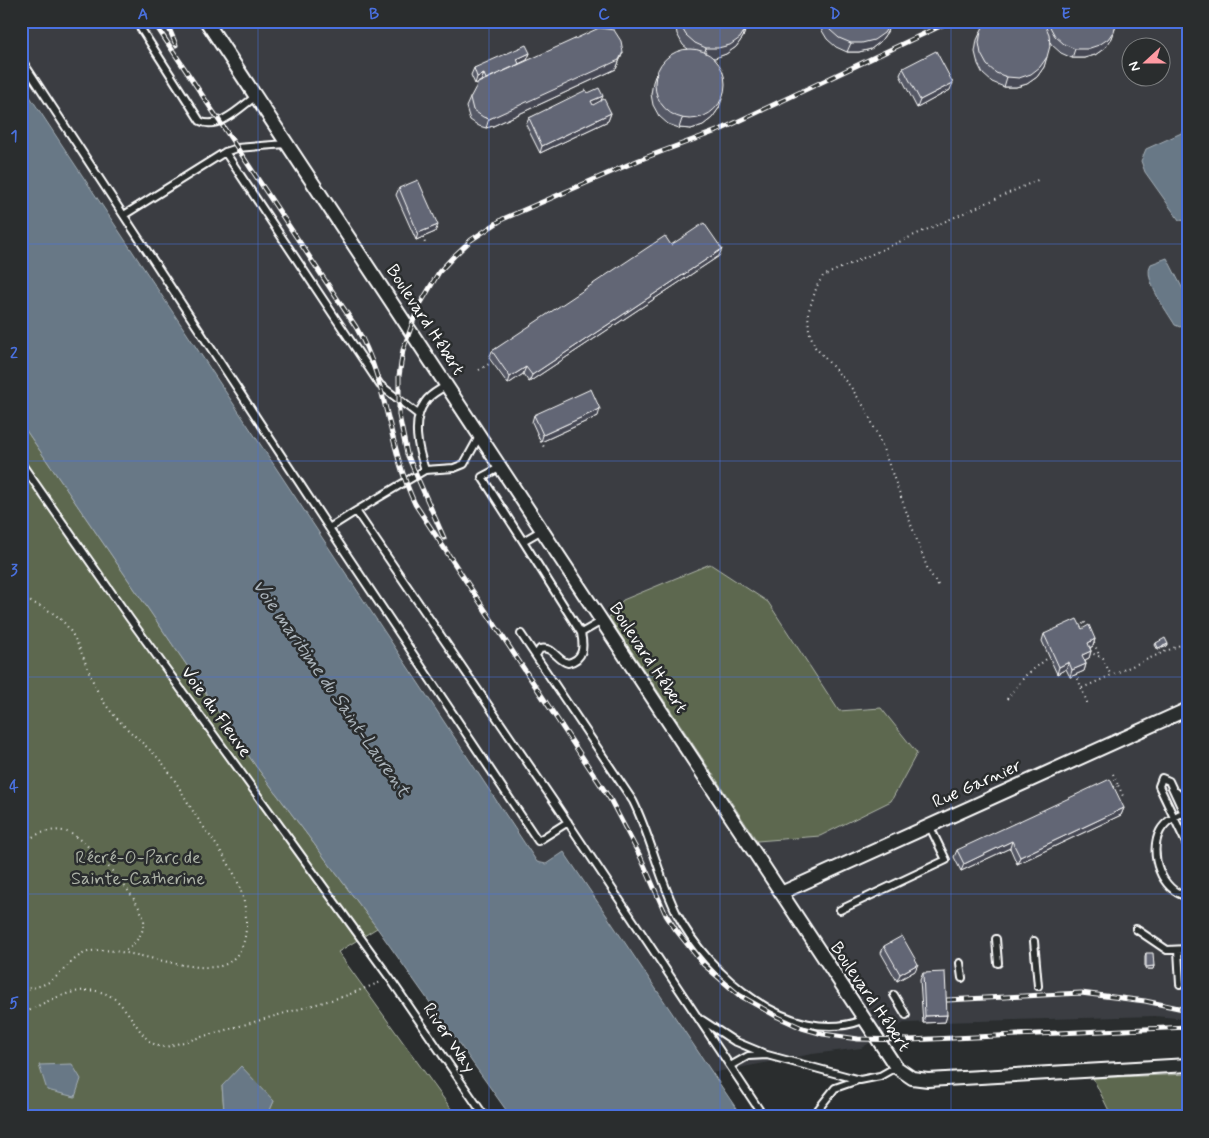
<svg xmlns="http://www.w3.org/2000/svg" width="1209" height="1138" viewBox="0 0 1209 1138" font-family="Mynerve,sans-serif">
  <rect width="100%" height="100%" fill="#2a2d2e"/>
  <filter id="ink" filterUnits="userSpaceOnUse"><feTurbulence type="fractalNoise" baseFrequency=".02" numOctaves="2"/><feDisplacementMap in="SourceGraphic" scale="10" xChannelSelector="R" yChannelSelector="G"/><feConvolveMatrix kernelMatrix="1 2 1 2 8 2 1 2 1" color-interpolation-filters="sRGB"/></filter>
  <g filter="url(#ink)">
    <path fill="#3b3e43" fill-rule="evenodd" d="M21 21H1188V1019L1155 1016 904 1023 861 1048 812 1054 711 1073 564 852 546 864 537 863 21 83ZM1132 48H1162V78H1132Z"/>
    <path fill="#5d6850" stroke="#aeb4a8" d="M21 423 255 765 377 928 338 952 457 1117H267L274 1101 222 1086 224 1111 222 1117H21Z
      M710 564 768 602 839 711 881 708 917 753 891 801 820 836 757 841 609 617 623 600Z
      M1188 1074V1117H1112L1093 1078Z"/>
    <path fill="#687886" stroke="#a4aeb6" d="M21 83 537 862 546 864 564 852 742 1117H511L377 928 255 765 21 423Z
      M1188 130V221L1179 220 1145 172 1141 161 1146 149Z
      M1167 258 1188 299V323L1180 327 1175 325C1167 311 1142 279 1151 264Z
      M72 1064 81 1079 75 1097 47 1090 39 1065Z
      M241 1066 274 1101 267 1117H222L224 1111 222 1086Z"/>
    <g fill="none" stroke-linecap="round" stroke-linejoin="round">
      <defs>
        <path id="service" d="M136 21 200 121C218 131 242 106 256 96
          M21 59 329 528 538 841 568 822
          M225 152 380 385 419 415
          M124 215 225 152 237 148 286 144
          M480 435 464 464 454 468 425 470 356 511 557 806 764 1117
          M21 463 130 619 389 977 485 1117
          M501 467 482 477 523 541
          M425 470C418 449 411 421 425 402 430 394 440 390 447 385
          M329 528 356 511
          M581 633 602 621
          M521 634 633 801C651 837 659 878 677 914 708 974 791 1048 863 1020
          M536 655 540 649C554 646 556 660 568 663 584 659 584 647 581 633L523 541 542 530
          M1176 792 1188 803
          M1188 811C1177 815 1166 820 1160 831 1148 854 1161 891 1188 897
          M1188 822 1169 781 1162 778 1159 786 1188 847
          M840 910 946 860 929 825
          M1136 929 1167 950 1188 949
          M996 939 998 963
          M1034 941 1038 986
          M1178 950 1180 984
          M960 963 962 978
          M894 995 906 1015
          M702 1020 734 1041 763 1053
          M730 1066 748 1056 767 1055 860 1080 880 1076 896 1067
          M812 1117 835 1088 858 1080"/>
        <path id="minor" d="M206 21 896 1067 912 1078 928 1080 1188 1065
          M781 893 1188 709"/>
      </defs>
      <use href="#service" stroke="#fff" stroke-width="10"/>
      <use href="#minor" stroke="#fff" stroke-width="16"/>
      <path stroke="#fff" stroke-width="2" stroke-dasharray="1 4" stroke-linecap="butt" d="M423 237 425 243
        M479 370 491 363
        M538 437 544 447
        M938 585 928 570 882 446 867 411 850 386 815 347 809 331 808 313 817 286 823 276 1040 179
        M21 598C34 603 47 608 58 617 82 636 87 680 106 705 121 726 142 741 159 759 174 776 184 797 196 816 221 853 247 880 246 926 246 939 242 951 232 960 208 983 126 944 92 951 73 954 63 975 47 983 39 987 30 988 21 990
        M1081 629 1084 621 1087 627
        M1094 643 1100 657
        M1089 652 1103 658 1111 676
        M1076 674 1088 705
        M1082 688 1180 645
        M1007 699 1025 676 1049 657
        M1113 774 1118 785
        M1114 787 1118 785 1123 796
        M1009 821 1015 825
        M21 846C32 834 52 827 67 832 86 838 148 905 144 925 142 936 133 946 123 952
        M21 1015C45 1002 85 979 112 997 124 1005 133 1021 141 1032 148 1041 155 1047 166 1047L345 996 381 982
        M21 1115 23 1117"/>
      <use href="#service" stroke="#2a2d2e" stroke-width="6"/>
      <use href="#minor" stroke="#2a2d2e" stroke-width="12"/>
      <defs>
        <path id="rail" d="M153 21 356 327C388 382 388 447 415 504L610 799 641 858 666 915 676 930 703 964 739 995 778 1017 802 1028 823 1034 858 1039 910 1040 1188 1027
          M166 21 176 45
          M444 538 407 454 399 415V376L403 350 418 308 439 272 454 256 471 240 503 219 639 160 722 129 951 21
          M947 1000 1081 993 1145 1001 1188 1010"/>
      </defs>
      <use href="#rail" stroke="#fff" stroke-width="5"/>
      <use href="#rail" stroke="#2a2d2e" stroke-width="3" stroke-dasharray="9" stroke-linecap="butt"/>
    </g>
    <path fill="#545865" stroke="#fff" d="M675 21H748L743 37 736 47 726 54 713 58 719 108 712 118 703 125 691 129 679 128 668 124 659 116 653 105 651 94 653 82 656 73 688 49 683 45 677 34Z
      M820 21H891L887 32 880 42 871 49 859 52H847L836 47 827 39 821 29Z
      M1044 21H1117L1112 38 1105 48 1095 55 1084 58H1072L1061 53 1052 45 1050 42 1044 67 1037 77 1027 84 1016 87H1004L992 82 983 74 978 64 975 52 977 40 981 31 1044 22Z
      M623 52 616 69 493 126 486 128 479 126 470 120 466 107 470 98 482 81H481L475 84 471 75 474 68 530 53 527 60 519 64Z
      M903 68 950 90 917 108 900 75Z
      M588 93 601 101 611 113 608 121 540 153 526 125 529 118Z
      M399 188 435 232 416 240 396 195Z
      M671 245 719 256 529 382 523 374 508 384 489 358 492 351Z
      M534 415 598 416 541 442 532 422Z
      M1082 629 1095 639 1093 646 1090 648 1091 651 1089 658 1085 660 1086 664 1084 671 1070 677 1066 669 1057 674 1042 641 1044 634Z
      M1156 643 1168 644 1167 646 1158 650 1155 645Z
      M1124 808 1121 815 1017 864 1010 848 961 871 954 857 957 850Z
      M1188 827V838L1185 831V828Z
      M884 946 915 971 897 981 881 953Z
      M1146 953 1154 966 1153 969H1145V956Z
      M923 973 947 1015 945 1022 923 1023 920 980Z"/>
    <path fill="#454752" stroke="#fff" d="M778 21H798L789 24 777 23Z
      M890 23 887 32 880 42 871 49 859 52H847L851 43Z
      M746 28 743 37 736 47 726 54 715 58 703 57 706 48Z
      M1115 29 1112 38 1105 48 1095 55 1084 58H1072L1075 49Z
      M623 52 616 69 493 126 486 128 489 119Z
      M530 53 527 60 514 66 517 59Z
      M1047 57 1044 67 1037 77 1027 84 1016 87H1004L1007 77Z
      M484 74 481 81 475 84 477 77Z
      M953 83 950 90 917 108 920 100Z
      M603 96 600 103 589 108 591 101Z
      M722 99 719 108 712 118 703 125 691 129 679 128 682 119Z
      M611 113 608 121 540 153 542 146Z
      M438 225 435 232 416 240 418 233Z
      M722 249 719 256 529 382 532 375Z
      M526 367 523 374 508 384 510 377Z
      M600 409 598 416 541 442 543 435Z
      M1095 639 1093 646 1085 650 1088 643Z
      M1168 644 1167 646 1158 650V648Z
      M1091 651 1089 658 1080 662 1082 655Z
      M1069 662 1066 669 1057 674 1059 667Z
      M1086 664 1084 671 1070 677 1072 670Z
      M1124 808 1121 815 1017 864 1020 857Z
      M1012 841 1010 848 961 871 964 864Z
      M918 964 915 971 897 981 900 974Z
      M1154 966 1153 969H1145L1146 967Z
      M947 1015 945 1022 923 1023 925 1016Z"/>
    <path fill="#626675" stroke="#fff" d="M680 21H748L746 28 740 38 730 45 718 48H706L695 43 686 35 680 25Z
      M825 21H891L884 33 874 40 862 43H851L839 38 830 30Z
      M986 21H1043L1049 34 1050 46 1047 57 1040 67 1031 74 1019 78 1007 77 996 73 987 65 981 54 979 43 981 31Z
      M1048 21H1117L1115 29 1108 39 1099 45 1087 49H1075L1064 44 1055 36 1049 25Z
      M599 28 614 30 621 41 623 52 619 60 496 116 489 119 483 117 473 110 470 98 478 83Z
      M526 45 530 53 517 59 519 64 486 79 484 74 477 77 474 68Z
      M655 84a35 35 0 1 1 70 0a35 35 0 1 1-70 0Z
      M936 51 953 83 920 100 903 68Z
      M599 88 603 96 591 101 593 105 604 99 611 113 542 146 529 118 586 90 588 93Z
      M418 180 438 225 418 233 399 188Z
      M704 223 722 249 532 375 526 367 510 377 492 351 665 236 671 245Z
      M591 389 600 409 543 435 534 415Z
      M1077 619 1082 629 1089 625 1095 639 1088 643 1091 651 1082 655 1086 664 1072 670 1069 662 1059 667 1044 634Z
      M1165 638 1168 644 1158 648 1156 643Z
      M1110 779 1124 808 1020 857 1012 841 964 864 957 850Z
      M902 936 918 964 900 974 884 946Z
      M1146 953H1153L1154 966 1146 967Z
      M945 972 947 1015 925 1016 923 973Z"/>
  </g>
  <path fill="none" stroke="#4a71e0" stroke-width="1" stroke-opacity="0.55" d="M258 21V1117M489 21V1117M720 21V1117M951 21V1117M21 244H1188M21 461H1188M21 677H1188M21 894H1188"/>
  <g text-anchor="middle" dominant-baseline="central" stroke-width="5" stroke-linejoin="round" paint-order="stroke">
    <g font-size="18" fill="#fff" stroke="#2a2d2e">
      <text transform="translate(425 320) rotate(57)">Boulevard Hébert</text>
      <text transform="translate(648 658) rotate(57)">Boulevard Hébert</text>
      <text transform="translate(216 712) rotate(54)">Voie du Fleuve</text>
      <text transform="translate(977 784) rotate(-24)">Rue Garnier</text>
      <text transform="translate(870 997) rotate(56)">Boulevard Hébert</text>
      <text transform="translate(449 1038) rotate(56)">River Way</text>
    </g>
    <g font-size="18" fill="#aeb4a8" stroke="#2a2d2e">
      <text x="138" y="858">Récré-O-Parc de<tspan x="138" dy="21">Sainte-Catherine</tspan></text>
    </g>
    <g font-size="19" font-style="italic" fill="#acb5bc" stroke="#2a2d2e">
      <text transform="translate(331 688) rotate(55)">Voie maritime du Saint-Laurent</text>
    </g>
  </g>
  <rect width="1209" height="1138" fill="none" stroke="#2a2d2e" stroke-width="55"/>
  <g transform="translate(1146 62) rotate(249)"><circle r="24" fill="#2a2d2e" stroke="#7f8182"/>
  <path d="M0-4L9 19L0 12L-9 19Z" fill="#ff9aa2"/>
  <text y="-8" font-size="14" font-weight="bold" text-anchor="middle" fill="#ffffff">N</text>
  </g>
  <rect x="28" y="28" width="1154" height="1082" fill="none" stroke="#4a71e0" stroke-width="2"/>
  <g font-size="16" text-anchor="middle" font-weight="bold" fill="#4a71e0">
    <text x="143" y="19">A</text>
    <text x="374" y="19">B</text>
    <text x="604" y="19">C</text>
    <text x="835" y="19">D</text>
    <text x="1066" y="19">E</text>
    <text x="14" y="141">1</text>
    <text x="14" y="358">2</text>
    <text x="14" y="575">3</text>
    <text x="14" y="791">4</text>
    <text x="14" y="1008">5</text>
  </g>
</svg>
